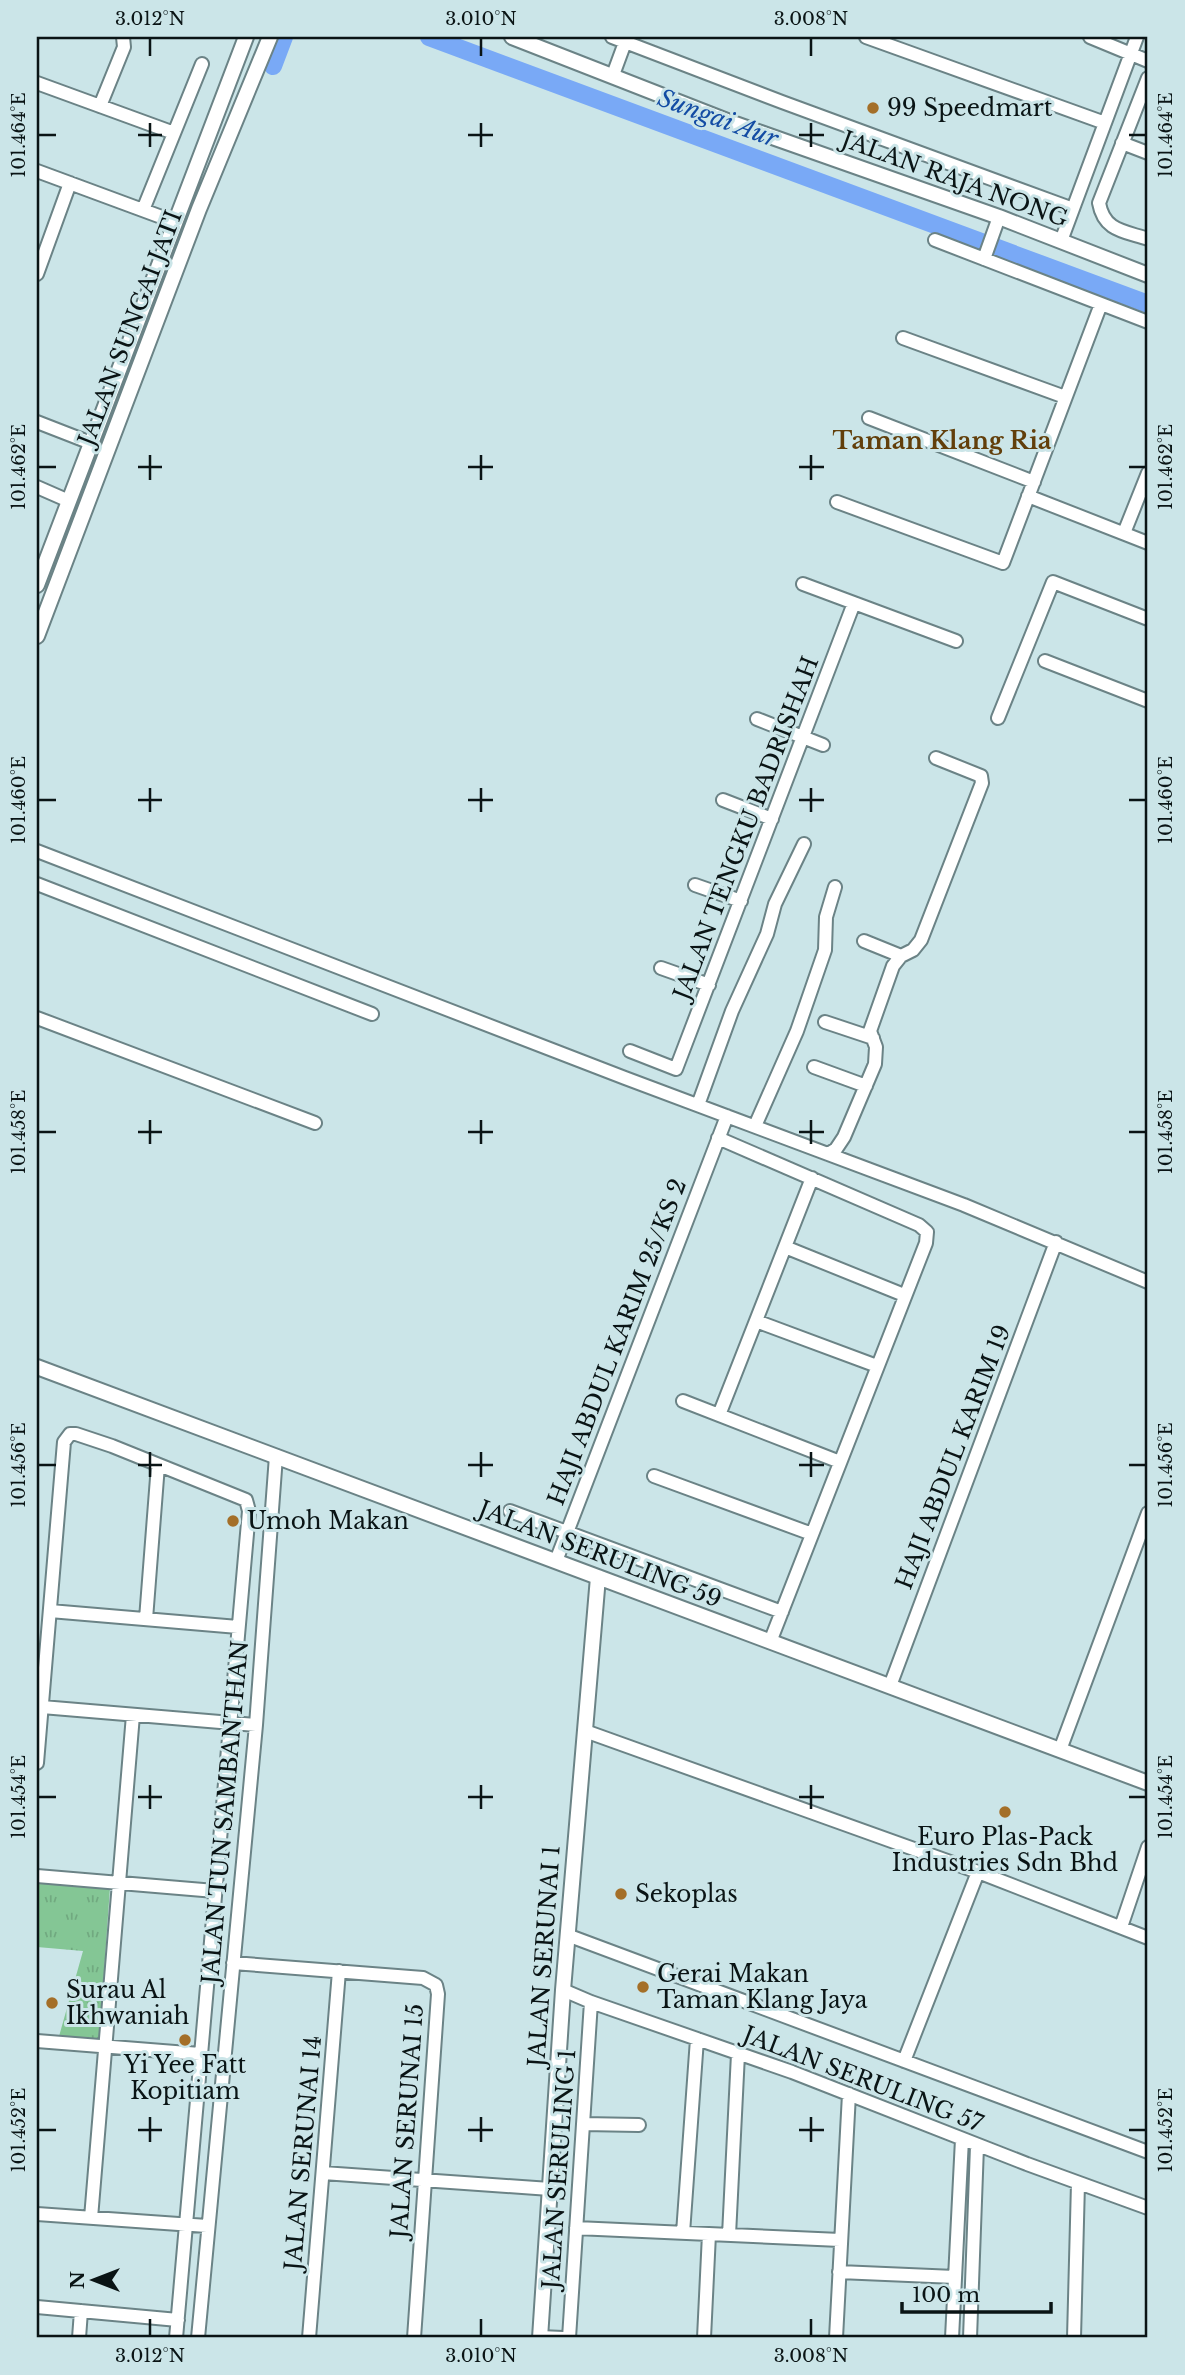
<svg xmlns="http://www.w3.org/2000/svg" width="1185" height="2375" viewBox="0 0 1185 2375" font-family="'Libre Baskerville',serif">
  <defs>
    <pattern id="park-tufts" width="24" height="20" patternUnits="userSpaceOnUse" patternTransform="scale(1.75)"><rect width="24" height="20" fill="#84c695"/><path d="M3 7l-1-3M5 7V3M7 7l1-3M15 17l-1-3M17 17v-4M19 17l1-3" fill="none" stroke="#71a980"/></pattern>
  </defs>
  <rect width="100%" height="100%" fill="#cbe5e8"/>
  <path fill="url(#park-tufts)" d="M37 1881 110 1887 99 2044 58 2040 83 1951 37 1947Z"/>
  <g fill="none" stroke-linecap="round" stroke-linejoin="round">
    <path stroke="#79a9f6" stroke-width="18" d="M429 37 1148 304
      M273 66 284 37"/>
    <defs>
      <path id="minor" d="M612 37 782 102 1073 209
        M866 37 1105 123
        M1090 37 1148 61
        M613 75 627 37
        M1148 78 1099 203C1104 231 1124 231 1148 239
        M37 83 174 133
        M100 106 124 47 123 37
        M1122 143 1148 153
        M37 171 175 222
        M143 210 202 64
        M935 240 1148 322
        M1061 241 1137 37
        M984 259 999 217
        M37 274 70 183
        M903 338 1065 397
        M869 418 1034 482
        M37 422 91 443
        M37 487 69 501
        M1028 496 1148 543
        M837 502 1003 563 1101 304
        M1124 533 1148 473
        M803 584 956 641
        M1045 661 1148 701
        M998 718 1053 582 1148 619
        M757 719 823 745
        M723 800 772 819
        M37 851 625 1078 964 1205 1148 1282
        M37 884 372 1014
        M695 885 741 901
        M864 941 901 956
        M661 968 709 985
        M37 1018 315 1123
        M825 1022 873 1038
        M630 1051 676 1069 854 603
        M814 1067 866 1086
        M698 1105 732 1011 767 934 775 904 804 844
        M755 1126 797 1031 825 950 826 917 835 887
        M718 1138 919 1225 927 1232 926 1243 770 1642
        M828 1154 836 1149 844 1137 875 1064 876 1047 870 1031 893 966 901 956 913 950 921 940 982 783 981 776 936 758
        M785 1247 904 1295
        M756 1321 877 1366
        M683 1401 840 1462
        M719 1415 812 1178
        M654 1476 812 1534
        M510 1511 782 1612
        M556 1561 727 1116
        M50 1611 238 1627
        M146 1619 158 1465
        M890 1686 1056 1242
        M42 1707 256 1725
        M585 1731 978 1872 1148 1938
        M1060 1750 1148 1513
        M37 1763 64 1442 70 1434H76L112 1446 246 1500 249 1511 176 2338
        M37 1876 215 1891
        M1121 1927 1148 1847
        M567 1935 1148 2152
        M233 1963 423 1978 436 1985 438 1994 414 2338
        M563 1990 591 2002 792 2072 1027 2164 1148 2208
        M37 2041 200 2054
        M904 2061 978 1872
        M583 2124 639 2125
        M323 2173 550 2189
        M37 2214 207 2226
        M91 2218 133 1715
        M576 2228 840 2240
        M683 2233 697 2039
        M729 2235 738 2054
        M839 2272 955 2277
        M37 2307 178 2320
        M540 2337 563 2338
        M79 2338 81 2311
        M198 2338 256 1725 276 1456
        M309 2338 339 1971
        M569 2338 591 2002
        M704 2338 709 2234
        M836 2338 849 2094
        M952 2338 962 2139
        M970 2338 977 2146
        M1074 2338 1078 2183"/>
      <path id="major" d="M512 37 727 121 999 217 1148 275
        M37 585 246 37
        M37 636 199 209 270 37
        M37 1367 1148 1783
        M540 2338 563 1990 598 1577"/>
    </defs>
    <use href="#minor" stroke="#6b8386" stroke-width="16"/>
    <use href="#major" stroke="#6b8386" stroke-width="18"/>
    <use href="#minor" stroke="#fff" stroke-width="12"/>
    <use href="#major" stroke="#fff" stroke-width="14"/>
  </g>
  <path fill="none" stroke="#0a1415" stroke-width="2.5" d="M150 38V56M481 38V56M811 38V56M150 123V147M481 123V147M811 123V147M38 135H56M138 135H162M468 135H493M799 135H824M1129 135H1146M150 455V480M481 455V480M811 455V480M38 467H56M138 467H162M468 467H493M799 467H824M1129 467H1146M150 788V812M481 788V812M811 788V812M38 800H56M138 800H162M468 800H493M799 800H824M1129 800H1146M150 1120V1144M481 1120V1144M811 1120V1144M38 1132H56M138 1132H162M468 1132H493M799 1132H824M1129 1132H1146M150 1452V1477M481 1452V1477M811 1452V1477M38 1465H56M138 1465H162M468 1465H493M799 1465H824M1129 1465H1146M150 1785V1809M481 1785V1809M811 1785V1809M38 1797H56M138 1797H162M468 1797H493M799 1797H824M1129 1797H1146M150 2117V2142M481 2117V2142M811 2117V2142M38 2130H56M138 2130H162M468 2130H493M799 2130H824M1129 2130H1146M150 2319V2336M481 2319V2336M811 2319V2336"/>
  <g fill="#a46f28" stroke="#cbe5e8" stroke-width="2.5">
    <circle cx="873" cy="108" r="7"/>
    <circle cx="233" cy="1521" r="7"/>
    <circle cx="1005" cy="1812" r="7"/>
    <circle cx="621" cy="1894" r="7"/>
    <circle cx="643" cy="1987" r="7"/>
    <circle cx="52" cy="2003" r="7"/>
    <circle cx="185" cy="2040" r="7"/>
  </g>
  <g text-anchor="middle" dominant-baseline="central" stroke-width="6" stroke-linejoin="round" paint-order="stroke">
    <g font-size="23" fill="#0a1415" stroke="#cbe5e8" text-anchor="start">
      <text x="887" y="108">99 Speedmart</text>
      <text x="247" y="1521">Umoh Makan</text>
      <text x="1005" y="1837" text-anchor="middle">Euro Plas-Pack<tspan x="1005" dy="26">Industries Sdn Bhd</tspan></text>
      <text x="635" y="1894">Sekoplas</text>
      <text x="657" y="1974">Gerai Makan<tspan x="657" dy="26">Taman Klang Jaya</tspan></text>
      <text x="66" y="1990">Surau Al<tspan x="66" dy="26">Ikhwaniah</tspan></text>
      <text x="185" y="2065" text-anchor="middle">Yi Yee Fatt<tspan x="185" dy="26">Kopitiam</tspan></text>
    </g>
    <g font-size="23" fill="#0a1415" stroke="#cbe5e8">
      <text transform="translate(955 179) rotate(20)">JALAN RAJA NONG</text>
      <text transform="translate(130 328) rotate(-69)">JALAN SUNGAI JATI</text>
      <text transform="translate(746 828) rotate(-69)">JALAN TENGKU BADRISHAH</text>
      <text transform="translate(617 1342) rotate(-69)">HAJI ABDUL KARIM 25/KS 2</text>
      <text transform="translate(953 1457) rotate(-69)">HAJI ABDUL KARIM 19</text>
      <text transform="translate(600 1554) rotate(21)">JALAN SERULING 59</text>
      <text transform="translate(225 1812) rotate(-85)">JALAN TUN SAMBANTHAN</text>
      <text transform="translate(544 1956) rotate(-86)">JALAN SERUNAI 1</text>
      <text transform="translate(863 2079) rotate(21)">JALAN SERULING 57</text>
      <text transform="translate(407 2121) rotate(-86)">JALAN SERUNAI 15</text>
      <text transform="translate(303 2153) rotate(-85)">JALAN SERUNAI 14</text>
      <text transform="translate(559 2169) rotate(-86)">JALAN SERULING 1</text>
    </g>
    <g font-size="24" font-style="italic" fill="#134ca4" stroke="#cbe5e8">
      <text transform="translate(718 118) rotate(20)">Sungai Aur</text>
    </g>
    <g font-size="24" font-weight="bold" fill="#623f0b" stroke="#cbe5e8">
      <text x="942" y="440">Taman Klang Ria</text>
    </g>
  </g>
  <rect width="1185" height="2375" fill="none" stroke="#cbe5e8" stroke-width="77"/>
  <g transform="translate(94 2280) rotate(270)" stroke="#cbe5e8" stroke-width="5" paint-order="stroke">
  <path d="M0-5L12 26L0 18L-12 26Z" fill="#0a1415"/>
  <text y="-10" font-size="19" font-weight="bold" text-anchor="middle" fill="#0a1415">N</text>
  </g>
  <path d="M902 2302v10h149v-10" fill="none" stroke="#0a1415" stroke-width="3.5"/>
  <text x="912" y="2302" font-size="21" fill="#0a1415" stroke="#cbe5e8" stroke-width="5" paint-order="stroke">100 m</text>
  <rect x="38" y="38" width="1108" height="2298" fill="none" stroke="#0a1415" stroke-width="2.5"/>
  <g font-size="18" text-anchor="middle" fill="#0a1415">
    <text x="150" y="25">3.012°N</text>
    <text x="481" y="25">3.010°N</text>
    <text x="811" y="25">3.008°N</text>
    <text transform="translate(1166 135) rotate(-90)" y="6">101.464°E</text>
    <text transform="translate(19 135) rotate(-90)" y="6">101.464°E</text>
    <text transform="translate(1166 467) rotate(-90)" y="6">101.462°E</text>
    <text transform="translate(19 467) rotate(-90)" y="6">101.462°E</text>
    <text transform="translate(1166 800) rotate(-90)" y="6">101.460°E</text>
    <text transform="translate(19 800) rotate(-90)" y="6">101.460°E</text>
    <text transform="translate(1166 1132) rotate(-90)" y="6">101.458°E</text>
    <text transform="translate(19 1132) rotate(-90)" y="6">101.458°E</text>
    <text transform="translate(19 1465) rotate(-90)" y="6">101.456°E</text>
    <text transform="translate(1166 1465) rotate(-90)" y="6">101.456°E</text>
    <text transform="translate(1166 1797) rotate(-90)" y="6">101.454°E</text>
    <text transform="translate(19 1797) rotate(-90)" y="6">101.454°E</text>
    <text transform="translate(1166 2130) rotate(-90)" y="6">101.452°E</text>
    <text transform="translate(19 2130) rotate(-90)" y="6">101.452°E</text>
    <text x="150" y="2362">3.012°N</text>
    <text x="481" y="2362">3.010°N</text>
    <text x="811" y="2362">3.008°N</text>
  </g>
</svg>
